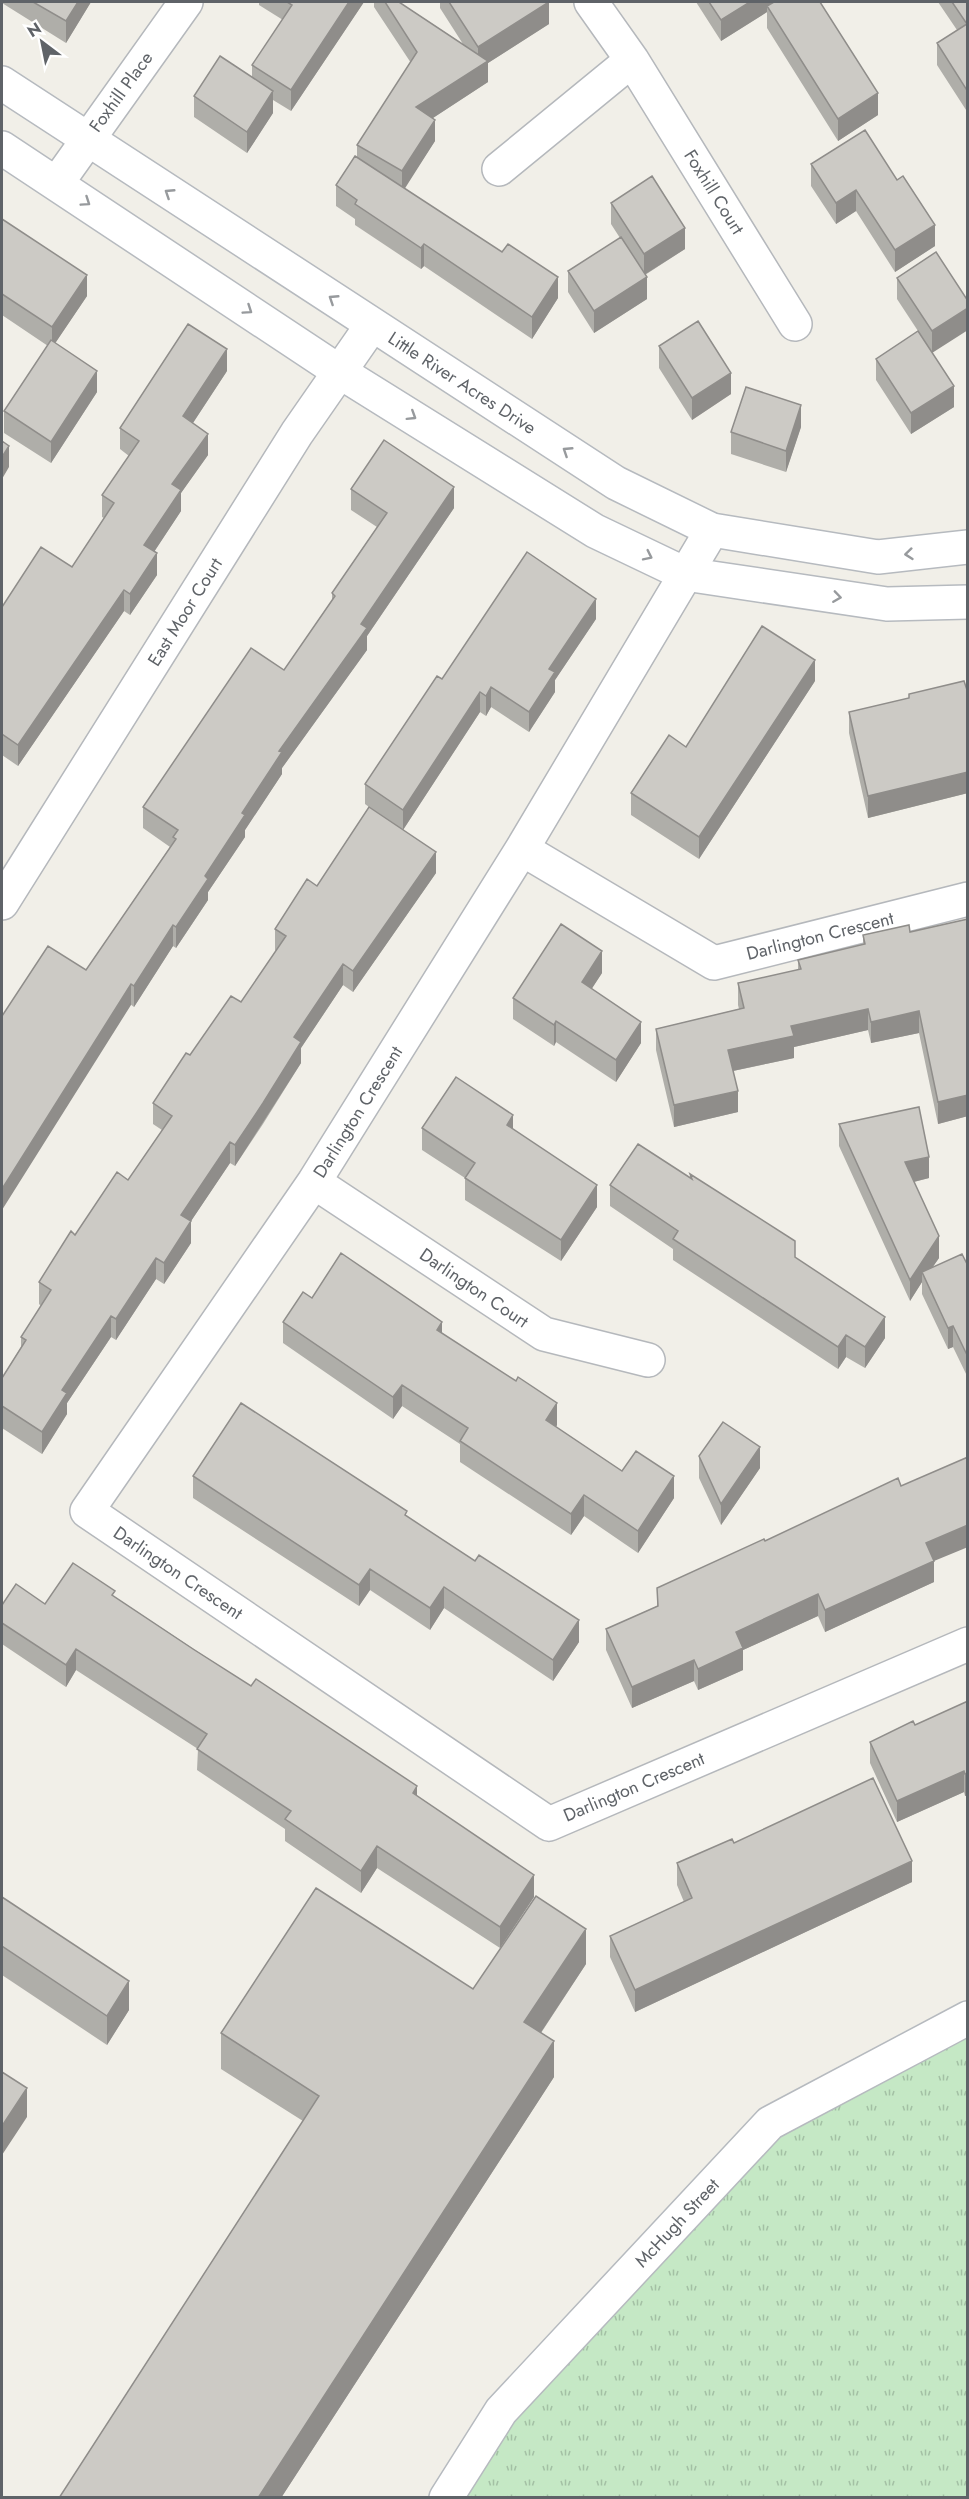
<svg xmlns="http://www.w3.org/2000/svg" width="969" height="2499" viewBox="0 0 969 2499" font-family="Jost,sans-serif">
  <defs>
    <pattern id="grass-tufts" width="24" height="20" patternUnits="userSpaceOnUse" patternTransform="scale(1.5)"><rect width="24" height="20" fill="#c5e8c5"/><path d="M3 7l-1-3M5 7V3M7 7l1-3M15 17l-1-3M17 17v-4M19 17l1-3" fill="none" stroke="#a3c0a4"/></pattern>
  </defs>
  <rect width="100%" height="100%" fill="#f1efe8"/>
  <path fill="url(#grass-tufts)" d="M967 2018V2497L446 2498 770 2123Z"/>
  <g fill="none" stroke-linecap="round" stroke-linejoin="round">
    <defs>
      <path id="street" d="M591 2 632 60 795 324
        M499 169 632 60
        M57 183 186 2
        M712 530 522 849 314 1182 87 1511 549 1824 968 1644
        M522 849 714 963 968 899
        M2 903 297 433 372 325
        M314 1182 544 1334 648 1360"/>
      <path id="secondary" d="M2 83 616 483 712 530 878 557 968 547
        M2 148 340 372 595 531 685 574 887 604 968 602
        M446 2498 501 2411 770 2123 968 2018"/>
    </defs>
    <use href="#street" stroke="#b5b8bc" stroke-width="36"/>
    <use href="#secondary" stroke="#b6babf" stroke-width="36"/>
    <use href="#street" stroke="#fff" stroke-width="33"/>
    <use href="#secondary" stroke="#fff" stroke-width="33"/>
  </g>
  <path fill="#afaea9" d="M2 2H91L66 43 2 3Z
    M259 2H364L291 111 273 100V113L247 153 194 117V96L252 77V65L283 20 259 5Z
    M374 2H399L463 44 440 8V2H548L549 24 488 63V82L433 118 435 141 404 188 558 298 532 339 424 266 421 269 355 225V219L336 206V185L357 158V145L411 63 374 7Z
    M696 2H774L878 115 838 141 767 28V12L721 41Z
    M938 2H968V113L937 65V43L957 30Z
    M865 130 935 246 895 272 856 211 836 224 811 186V164Z
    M611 203 685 249 645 275 647 299 594 333 568 292V271L620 238 611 224Z
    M2 219 87 296 55 343 97 392 51 463 4 433V411L48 346 2 315Z
    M936 252 932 352 954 407 911 434 876 380V359L918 331 897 299V278Z
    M659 346 731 394 692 420 659 368Z
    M227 371 193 423 208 455 181 493V511L154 552 157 575 130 615 124 611 18 766 2 755V607L72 567 104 518 102 517V495L129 456 120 449V428Z
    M801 427 786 472 731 454V432Z
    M351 489 454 508 367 636V650L282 768V774L245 830V837L208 892V900L176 948 173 946 134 1007 86 970 170 847 143 828V807L284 670 332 600V593L377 527 351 510Z
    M596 619 555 680V692L529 732 491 707 486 716 480 712 403 830 436 873 353 992 343 985 301 1048V1063L263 1124 235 1166 230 1163 191 1221V1243L164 1284 156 1279 116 1340 111 1337 67 1403V1414L42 1454 2 1428V1378L21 1347V1337L41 1306 39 1304V1282L75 1235 128 1180 162 1130 153 1124V1103L190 1055 241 1002 276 951 275 950V929L317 886 369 807 365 804V784L442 679Z
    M815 681 699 859 631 815V793Z
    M968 693V793L868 818 849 733V712L909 698V694Z
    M968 919V1116L938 1124 919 1033 871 1043 868 1030 794 1047V1058L733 1071 738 1112 674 1127 656 1050V1029L739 1009 738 1005V983L798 970V960L863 944V935L910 932Z
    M602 973 591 989 641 1043 616 1082 556 1042 554 1046 513 1019V998Z
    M839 1124 929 1178 914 1182 939 1258 932 1268 968 1266V1378L953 1347 948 1349 922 1294V1282L910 1301 839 1146Z
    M422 1128 513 1129 597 1207 561 1261 465 1200V1178L422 1150Z
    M690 1174 795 1258 885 1338 865 1368 846 1357 838 1369 673 1260V1249L610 1206V1185L690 1178Z
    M312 1298 442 1334 557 1425 556 1427 622 1471 674 1498 638 1553 584 1516 571 1535 460 1462V1444L402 1406 393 1419 283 1343V1322Z
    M699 1456 760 1468 721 1525 699 1478Z
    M193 1476 407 1517 579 1642 553 1681 444 1608 430 1630 370 1590 359 1606 193 1498Z
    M765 1541 934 1561V1582L825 1632 818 1616 743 1650V1670L698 1690 694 1681 632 1708 606 1650V1629L657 1606V1588Z
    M115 1597 417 1796 534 1897 500 1948 377 1868 361 1893 285 1841V1829L197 1770 198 1749 76 1670 66 1687 2 1644V1605L45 1604Z
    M968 1701V1795L965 1796 964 1792 897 1822 870 1763V1742L915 1725Z
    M734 1843 912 1882 635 2012 610 1957V1936L684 1902 677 1885V1863Z
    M2 1897 129 2010 107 2045 2 1975Z
    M586 1964 541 2033 554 2077 281 2498H59L303 2121 221 2069V2033L473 1989Z"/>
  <path fill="#8f8d8a" d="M78 2H91L66 43V21Z
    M349 2H364L291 111V90Z
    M549 2V24L488 63V82L416 129V107L478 67V47Z
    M750 2H774V8L767 6V12L721 41V20Z
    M273 91V113L247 153V132Z
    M878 93V115L838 141V119Z
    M435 120V141L402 193V171Z
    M856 190V211L836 224V203Z
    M935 225V246L895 272V250Z
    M685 228V249L644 275V254Z
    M424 244V266L421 269V248Z
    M87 275V296L52 348V327Z
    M558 277V298L532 339V317Z
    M647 277V299L594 333V311Z
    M968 308V330L932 353V331Z
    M227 349V371L183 438V416Z
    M97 371V392L51 463V442Z
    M731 373V394L692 420V398Z
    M954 386V407L911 434V413Z
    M801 405V427L786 472V451Z
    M208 434V455L181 493V511L144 567V545L172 484Z
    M9 446V467L2 479V457Z
    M454 487V508L367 636V650L282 768V774L245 830V837L208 892V900L176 948V927L205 876 279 751 361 624Z
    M157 553V575L130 615V594Z
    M124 590V611L18 766V745Z
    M596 599V619L555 680V692L529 732V712L549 669Z
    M815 660V681L699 859V837Z
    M491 687V707L486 716V696Z
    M480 692V712L403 830V810Z
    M968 772V793L868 818V796Z
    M436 852V873L353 992V971Z
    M173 925V946L134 1007V986Z
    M602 951V973L582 1004V982Z
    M343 964V985L301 1048V1063L235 1166V1145L294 1037Z
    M131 984V1005L2 1210V1189Z
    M868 1009V1030L794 1047V1058L728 1072V1050L791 1026Z
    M919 1011V1033L871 1043V1022Z
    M556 1021V1042L554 1046V1025Z
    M641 1022V1043L616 1082V1060Z
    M738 1091V1112L674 1127V1105Z
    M968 1095V1116L938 1124V1102Z
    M513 1115V1136L507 1125Z
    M230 1142V1163L181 1236V1215Z
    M929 1157V1178L905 1184V1162Z
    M597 1185V1207L561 1261V1240Z
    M191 1221V1243L164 1284V1263Z
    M939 1236V1258L925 1278 922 1272V1282L910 1301V1280Z
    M156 1258V1279L116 1340V1319Z
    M111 1316V1337L67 1403V1414L42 1454V1432L62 1390Z
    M885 1317V1338L865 1368V1347Z
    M442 1322V1343L437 1330Z
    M953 1326V1347L948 1349V1328Z
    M846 1335V1357L838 1369V1347Z
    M402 1385V1406L393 1419V1397Z
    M557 1403V1425L546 1442V1420Z
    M760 1447V1468L721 1525V1504Z
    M674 1476V1498L638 1553V1531Z
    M584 1495V1516L571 1535V1514Z
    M968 1525V1547L934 1561V1582L825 1632V1610L926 1543Z
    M370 1569V1590L359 1606V1585Z
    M444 1587V1608L430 1630V1608Z
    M818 1594V1616L743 1650V1670L698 1690V1669L736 1632Z
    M579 1620V1642L553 1681V1660Z
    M76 1649V1670L66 1687V1665Z
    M694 1660V1681L632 1708V1687Z
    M964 1771V1792L897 1822V1801Z
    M968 1773V1795L965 1796V1774Z
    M417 1786V1807L413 1793Z
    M377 1846V1868L361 1893V1871Z
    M912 1861V1882L635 2012V1990Z
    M534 1875V1897L500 1948V1927Z
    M586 1929V1964L524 2058V2022Z
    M129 1981V2010L107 2045V2016Z
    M554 2041V2077L281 2498H258Z
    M27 2088V2117L2 2155V2126Z"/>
  <path fill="#cccac5" stroke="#8f8d8a" stroke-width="1.5" d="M33 2H78L66 21Z
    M287 2H349L291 90 252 65 292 5Z
    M385 2H399L488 61 416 107 435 120 402 171 357 145 417 52Z
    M449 2H549L478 47Z
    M709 2H750L721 20Z
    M774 2H820L878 93 838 119 767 6Z
    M952 2H968V92L937 43 967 24Z
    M220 56 273 91 247 132 194 96Z
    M865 130 897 180 903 176 935 225 895 250 856 190 836 203 811 164Z
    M355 156 502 252 508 244 558 277 532 317 424 244 421 248 355 204 357 200 336 185Z
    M652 176 685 228 644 254 611 203Z
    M2 219 87 275 52 327 2 294Z
    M621 237 647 277 594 311 568 271Z
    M936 252 968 301V308L932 331 897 278Z
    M698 321 731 373 692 398 659 346Z
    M188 324 227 349 183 416 208 434 172 484 181 490 144 545 157 553 130 594 124 590 18 745 2 734V607L41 547 72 567 114 503 102 495 139 441 120 428Z
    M918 331 954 386 911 413 876 359Z
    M51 340 97 371 51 442 4 411Z
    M746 387 801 405 786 451 731 432Z
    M384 440 454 487 361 624 367 628 279 751 282 752 242 813 245 815 205 876 208 879 176 927 173 925 134 986 131 984 2 1189V1016L48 946 86 970 176 839 173 837 178 830 143 807 251 648 284 670 335 596 332 593 387 513 351 489Z
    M2 441 9 446 2 457Z
    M527 552 596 599 549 669 555 672 529 712 491 687 486 696 480 692 403 810 365 784 437 676 442 679Z
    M762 626 815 660 699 837 631 793 669 735 686 747Z
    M964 681 968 693V772L868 796 849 712 909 698V694Z
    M369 807 436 852 353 971 343 964 294 1037 301 1042 263 1103 235 1145 230 1142 181 1215 191 1221 164 1263 156 1258 116 1319 111 1316 62 1390 67 1393 42 1432 2 1406V1378L26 1340 21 1337 51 1290 39 1282 71 1231 75 1235 117 1172 128 1180 172 1116 153 1103 186 1053 190 1055 231 996 241 1002 286 936 275 929 307 879 317 886Z
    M968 919V1095L938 1102 919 1011 871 1022 868 1009 791 1026 794 1036 728 1050 738 1091 674 1105 656 1029 744 1008 738 983 801 969 798 960 865 944 863 935 909 925 910 932Z
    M561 924 602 951 582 982 641 1022 616 1060 556 1021 554 1025 513 998Z
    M456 1077 513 1115 507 1125 597 1185 561 1240 465 1178 475 1163 422 1128Z
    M919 1107 929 1157 905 1162 939 1236 910 1280 839 1124Z
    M638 1144 692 1179 690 1174 795 1241V1257L885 1317 865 1347 846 1335 838 1347 673 1239 678 1231 610 1185Z
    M341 1253 442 1322 437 1330 516 1381 518 1377 557 1403 546 1420 622 1471 636 1451 674 1476 638 1531 584 1495 571 1514 460 1441 468 1428 402 1385 393 1397 283 1322 303 1292 312 1298Z
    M962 1254 968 1266V1357L953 1326 948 1328 922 1272Z
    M241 1403 407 1511 405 1515 475 1561 479 1555 579 1620 553 1660 444 1587 430 1608 370 1569 359 1585 193 1476Z
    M723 1422 760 1447 721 1504 699 1456Z
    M968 1457V1525L926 1543 934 1561 825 1610 818 1594 736 1632 743 1648 698 1669 694 1660 632 1687 606 1629 658 1606 657 1588 764 1539 765 1541 898 1478 901 1486Z
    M73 1563 115 1591 112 1595 193 1649 251 1686 256 1679 417 1786 413 1793 534 1875 500 1927 377 1846 361 1871 285 1819 291 1811 197 1749 207 1734 76 1649 66 1665 2 1623V1605L16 1584 45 1604Z
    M968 1701V1773L965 1774 964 1771 897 1801 870 1742 913 1721 915 1725Z
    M873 1778 912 1861 635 1990 610 1936 692 1898 677 1863 732 1839 734 1843Z
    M316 1888 473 1989 536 1896 586 1929 524 2022 554 2041 258 2498H59L319 2096 221 2033Z
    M2 1897 129 1981 107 2016 2 1946Z
    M2 2072 27 2088 2 2126Z"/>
  <defs><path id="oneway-chevron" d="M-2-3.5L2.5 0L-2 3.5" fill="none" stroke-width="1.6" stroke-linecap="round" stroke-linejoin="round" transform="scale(1.5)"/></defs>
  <g stroke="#979a9d">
    <use href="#oneway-chevron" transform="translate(169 193) rotate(-147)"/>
    <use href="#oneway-chevron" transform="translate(86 202) rotate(34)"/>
    <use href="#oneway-chevron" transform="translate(333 299) rotate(-147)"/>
    <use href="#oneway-chevron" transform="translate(248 310) rotate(34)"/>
    <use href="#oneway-chevron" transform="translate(412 416) rotate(32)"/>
    <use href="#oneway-chevron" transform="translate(567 451) rotate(-147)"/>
    <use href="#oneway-chevron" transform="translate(909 554) rotate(174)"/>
    <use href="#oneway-chevron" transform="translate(648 556) rotate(26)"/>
    <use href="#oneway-chevron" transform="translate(837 597) rotate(8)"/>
  </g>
  <g text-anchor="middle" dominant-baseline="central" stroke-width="4.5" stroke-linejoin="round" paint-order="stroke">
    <g font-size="18" fill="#5f6368" stroke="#fff">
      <text transform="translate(121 92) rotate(-54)">Foxhill Place</text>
      <text transform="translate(714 192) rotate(58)">Foxhill Court</text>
      <text transform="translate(462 383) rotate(33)">Little River Acres Drive</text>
      <text transform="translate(185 612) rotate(-58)">East Moor Court</text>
      <text transform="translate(820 936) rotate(-14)">Darlington Crescent</text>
      <text transform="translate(358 1112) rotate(-58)">Darlington Crescent</text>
      <text transform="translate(474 1288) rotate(34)">Darlington Court</text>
      <text transform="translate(178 1573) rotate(34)">Darlington Crescent</text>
      <text transform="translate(634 1787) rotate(-23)">Darlington Crescent</text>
      <text transform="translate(677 2223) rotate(-47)">McHugh Street</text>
    </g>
  </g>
  <rect width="969" height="2499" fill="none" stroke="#5f6368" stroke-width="6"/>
  <g transform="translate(42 42) rotate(328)" stroke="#ffffff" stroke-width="4.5" paint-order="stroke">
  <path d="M0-4.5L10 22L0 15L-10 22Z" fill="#5f6368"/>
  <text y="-9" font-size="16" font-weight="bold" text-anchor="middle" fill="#5f6368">N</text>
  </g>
</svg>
